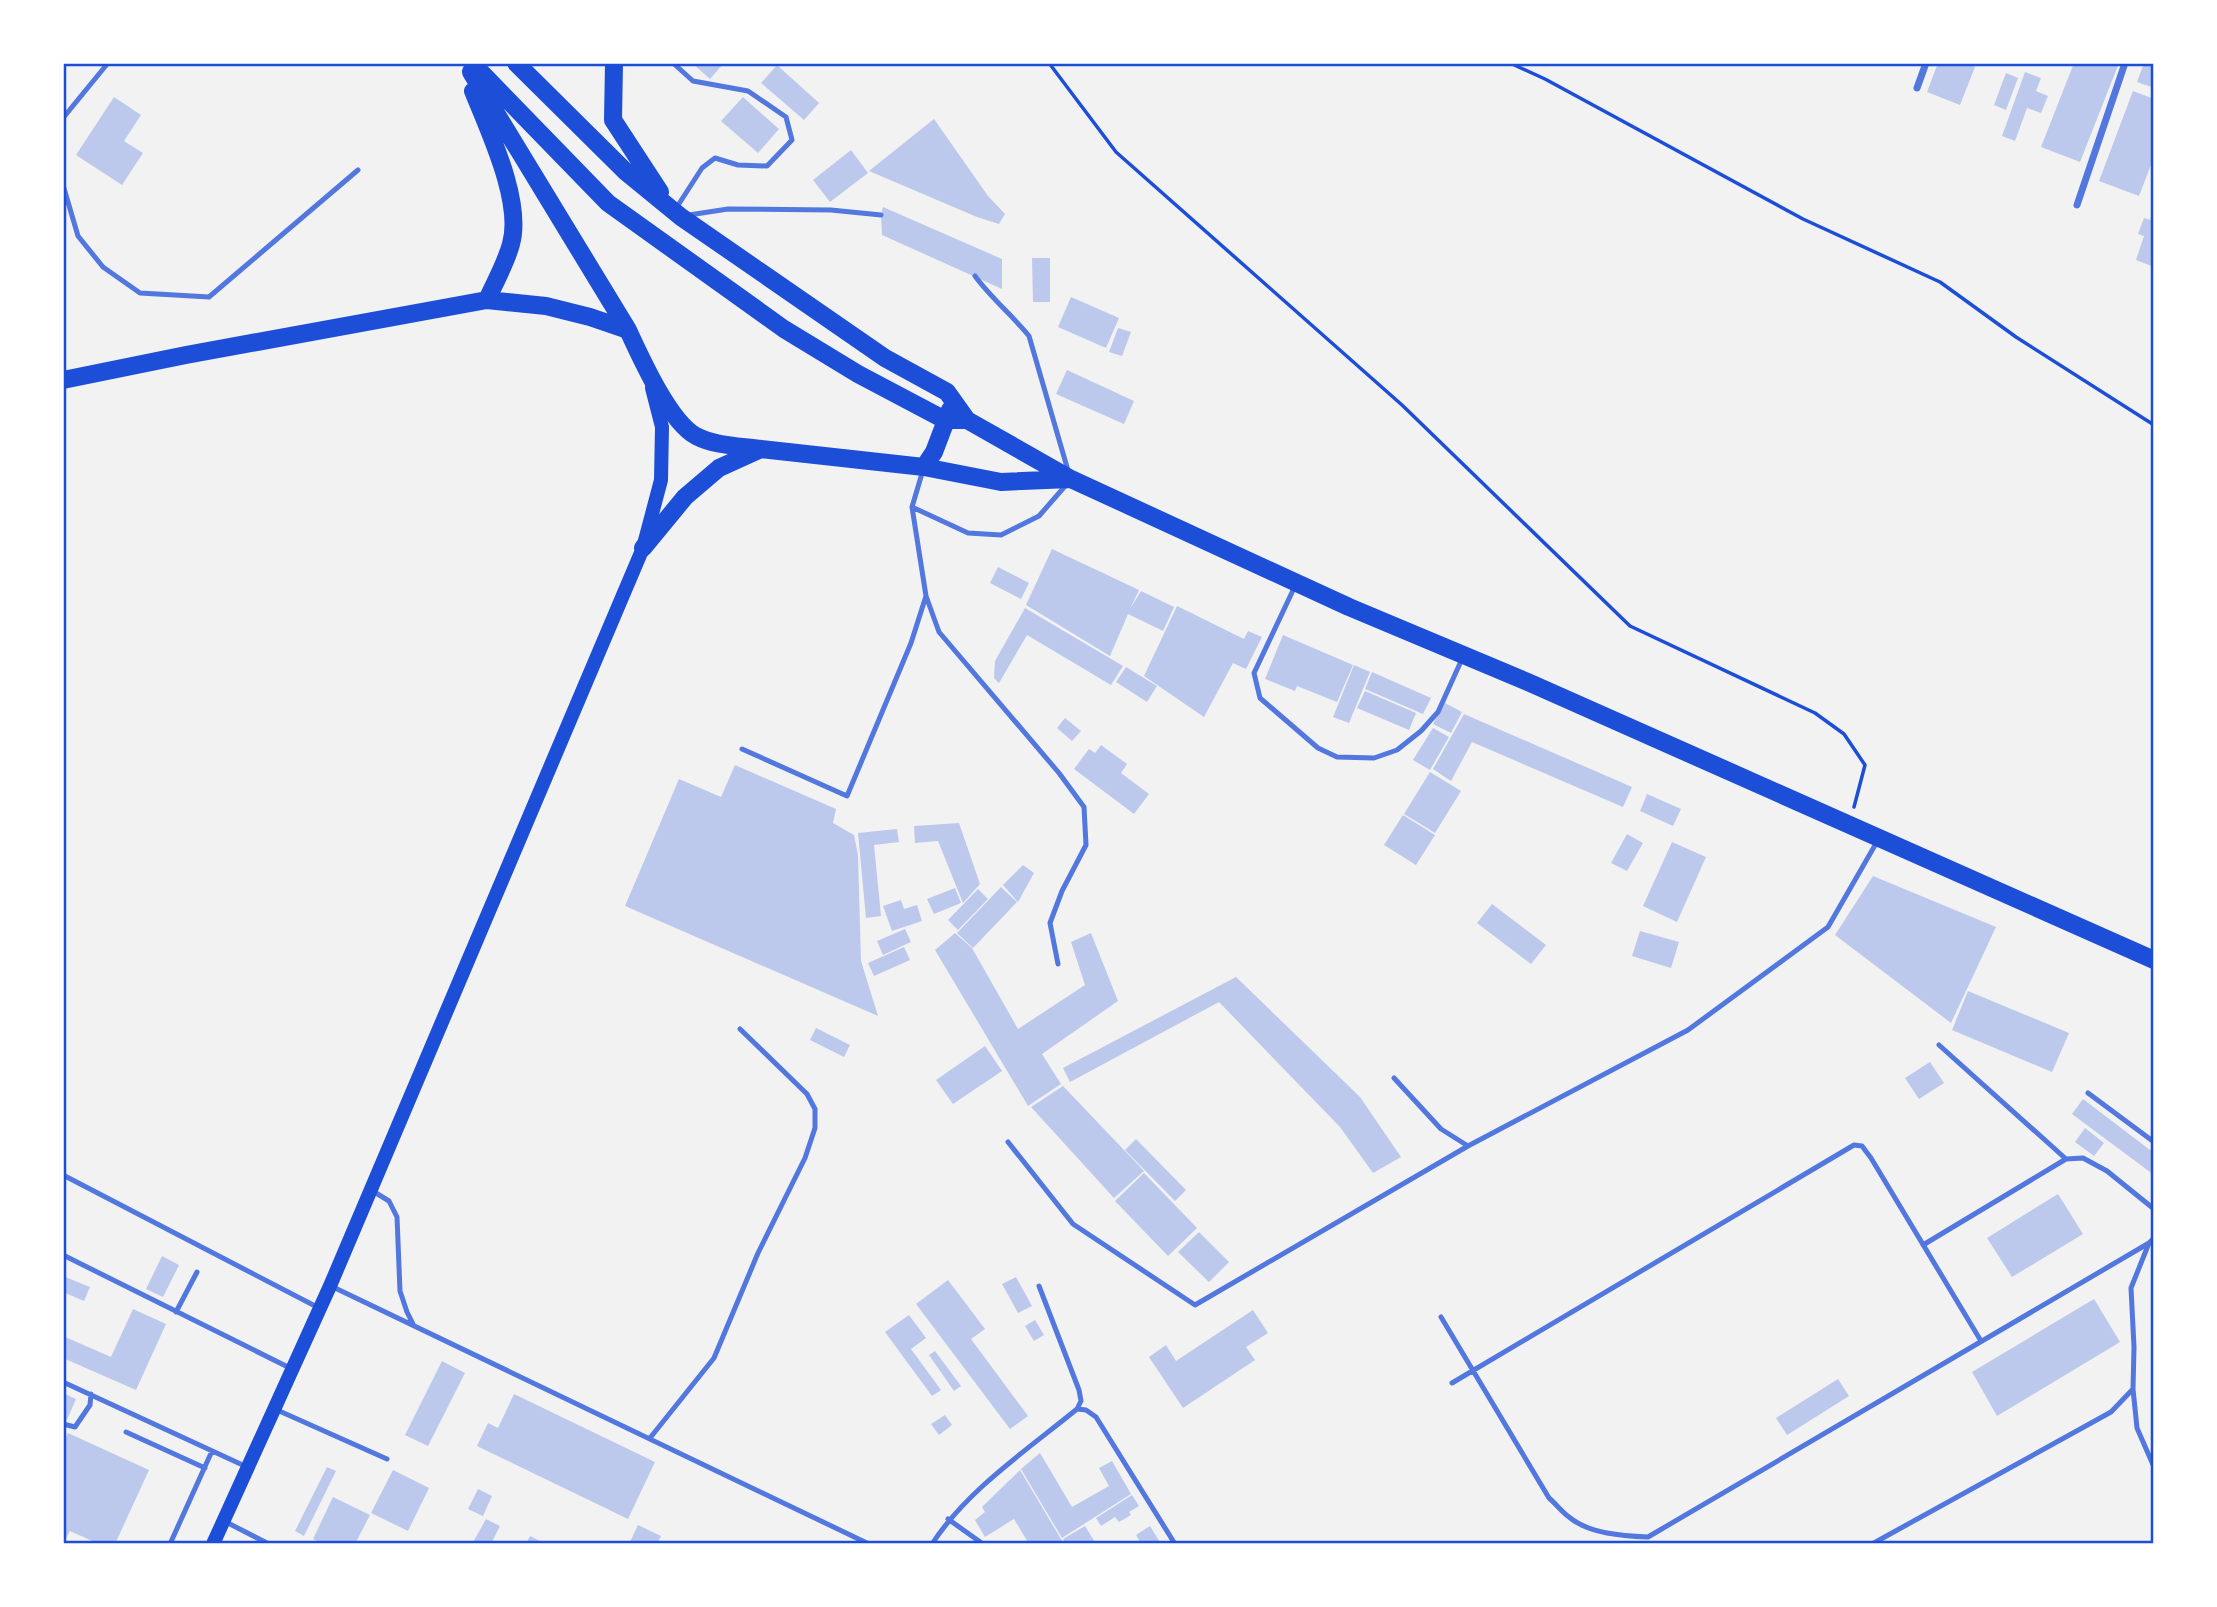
<svg xmlns="http://www.w3.org/2000/svg" width="2217" height="1607" viewBox="0 0 2217 1607" font-family="'PT Sans Narrow',sans-serif">
  <rect width="100%" height="100%" fill="#f2f2f2"/>
  <path fill="#bdc9ec" d="M692 63H724L710 79Z
    M1938 63H1965L1975 67 1960 105 1927 92Z
    M2074 63H2119L2080 162 2041 147Z
    M2144 63H2154V88L2137 82Z
    M777 65 819 103 804 120 761 83Z
    M2025 72 2041 78 2036 91 2048 96 2041 113 2027 108 2015 141 2002 136Z
    M2006 73 2018 78 2006 110 1994 105Z
    M2133 91 2154 99V157L2139 196 2099 181Z
    M114 97 141 115 124 141 143 153 122 185 76 155Z
    M743 97 779 129 758 153 721 121Z
    M934 119 988 196 1005 214 999 224 977 217 869 171Z
    M851 150 868 173 830 202 813 180Z
    M883 207 1002 259V289L882 235 881 215Z
    M2154 210V267L2136 260 2144 236 2138 234 2144 218 2150 220Z
    M1032 258H1050V302H1033Z
    M1071 297 1119 318 1106 348 1058 327Z
    M1118 328 1131 332 1122 356 1109 352Z
    M1067 370 1134 401 1124 424 1056 394Z
    M1052 549 1139 590 1130 609 1141 591 1174 607 1163 631 1128 614 1110 656 1026 605Z
    M998 567 1029 583 1021 599 990 583Z
    M1177 606 1244 639 1248 631 1262 637 1246 669 1233 663 1204 717 1144 676Z
    M1025 608 1123 666 1111 685 1027 635 999 683 994 678 995 661Z
    M1283 635 1353 665 1337 702 1297 686 1295 691 1265 679Z
    M1354 665 1370 672 1349 723 1333 717Z
    M1126 667 1157 686 1147 702 1116 682Z
    M1372 672 1431 698 1423 714 1365 689Z
    M1365 691 1416 713 1409 730 1357 708Z
    M1445 703 1462 712 1451 733 1433 724Z
    M1464 714 1632 787 1623 807 1472 742 1451 781 1433 769Z
    M1065 718 1081 731 1072 741 1057 728Z
    M1433 728 1449 737 1430 770 1413 760Z
    M1101 745 1127 764 1121 773 1149 794 1134 814 1074 769 1089 749 1095 753Z
    M735 765 836 809 833 823 854 835 858 855 861 961 878 1016 625 906 679 779 721 797Z
    M1430 772 1461 791 1435 833 1404 814Z
    M1647 794 1681 809 1673 826 1640 811Z
    M1403 815 1435 835 1416 865 1384 845Z
    M959 823 980 884 963 903 938 841 915 843 914 826Z
    M897 829 899 842 874 845 881 916 866 918 858 833Z
    M1627 834 1643 843 1627 871 1611 863Z
    M1672 842 1706 857 1677 922 1643 906Z
    M1023 865 1034 873 1018 902 1003 885Z
    M1873 876 1996 927 1951 1023 1835 935Z
    M1001 887 1017 902 973 948 957 933Z
    M955 888 961 903 934 914 927 899Z
    M978 889 988 899 958 930 948 920Z
    M901 900 904 909 917 905 922 921 892 931 883 906Z
    M1492 904 1546 945 1531 964 1477 923Z
    M905 929 911 942 883 955 877 941Z
    M1640 931 1679 942 1671 968 1632 956Z
    M955 933 972 948 1018 1029 1085 985 1071 942 1091 933 1118 1001 1042 1054 1061 1084 1028 1106 935 950Z
    M904 947 910 960 874 976 868 963Z
    M1236 977 1360 1097 1401 1157 1373 1173 1340 1127 1219 1002 1070 1082 1063 1068Z
    M1968 991 2069 1033 2052 1072 1952 1030Z
    M816 1028 850 1045 844 1057 810 1040Z
    M985 1046 1002 1071 953 1104 936 1080Z
    M1930 1062 1944 1083 1919 1099 1905 1078Z
    M1063 1086 1144 1171 1114 1198 1031 1107Z
    M2083 1099 2154 1153V1175L2072 1114Z
    M2085 1128 2104 1143 2094 1156 2075 1142Z
    M1136 1139 1186 1190 1175 1201 1125 1150Z
    M1144 1173 1197 1228 1168 1256 1115 1201Z
    M2058 1194 2083 1234 2012 1277 1987 1238Z
    M1199 1232 1229 1262 1209 1282 1178 1252Z
    M162 1256 179 1265 163 1297 146 1289Z
    M63 1276 90 1287 84 1301 63 1292Z
    M1016 1277 1032 1306 1018 1313 1002 1284Z
    M948 1280 985 1329 971 1339 1028 1416 1010 1429 916 1304Z
    M2094 1299 2120 1342 1997 1416 1972 1372Z
    M133 1309 166 1324 136 1390 63 1358V1336L111 1357Z
    M1253 1310 1268 1333 1246 1347 1255 1360 1183 1408 1149 1357 1166 1345 1176 1361Z
    M909 1315 926 1338 911 1349 941 1390 932 1396 885 1332Z
    M1035 1320 1044 1335 1034 1341 1025 1326Z
    M935 1351 961 1386 954 1391 929 1355Z
    M442 1361 465 1373 428 1446 405 1435Z
    M1838 1379 1849 1396 1787 1435 1776 1418Z
    M63 1393 76 1399 66 1422 63 1420Z
    M514 1394 655 1462 628 1519 477 1446 488 1423 498 1428Z
    M945 1415 952 1425 939 1435 931 1424Z
    M68 1433 149 1470 115 1544H99L70 1531 63 1544V1443Z
    M1040 1453 1072 1507 1109 1486 1099 1468 1112 1461 1131 1494 1062 1538 1021 1469Z
    M327 1467 336 1471 304 1536 295 1531Z
    M393 1470 429 1488 408 1531 371 1513Z
    M1020 1470 1061 1539 1064 1544H1029L1014 1519 985 1537 975 1520 985 1512 982 1507Z
    M478 1489 492 1496 483 1516 468 1509Z
    M1132 1495 1139 1506 1129 1512 1131 1515 1119 1522 1115 1517 1101 1526 1096 1518Z
    M333 1497 370 1515 355 1544H323L313 1539Z
    M486 1519 500 1526 491 1544H472Z
    M638 1525 661 1536 657 1544H629Z
    M1085 1526 1096 1544H1066L1063 1539Z
    M1150 1526 1161 1544H1141L1136 1535Z
    M530 1536 546 1544H526Z"/>
  <g fill="none" stroke-linecap="round" stroke-linejoin="round">
    <path stroke="#1d4ed8" stroke-width="3.5" d="M1049 63 1116 152 1402 405 1630 626 1815 713 1844 734 1865 765 1854 807
      M1510 63 1545 79 1803 219 1940 282 2016 337 2154 425"/>
    <path stroke="#5277de" stroke-width="5" d="M673 63 693 81 748 91 786 117 792 140 767 166 738 165 715 158 702 168 675 210
      M63 118 108 63
      M63 185 78 236 103 267 140 293 209 297 358 170
      M689 215 728 209 831 210 881 215
      M975 276C991 298 1012 315 1029 336L1069 474
      M923 470 912 507 926 596 939 632 1059 773 1084 807 1086 845 1062 891 1050 923 1058 964
      M912 507 968 533 1001 535 1039 516 1066 485
      M1295 586 1254 673 1260 698 1318 748 1337 757 1374 758 1397 750 1421 731 1438 712 1462 659
      M742 749 847 796 911 643 926 596
      M1939 1045 2066 1159
      M1394 1078 1441 1129 1468 1146
      M2088 1093 2154 1142
      M1008 1142 1073 1224 1195 1305 1468 1146 1688 1030 1828 927 1878 840
      M63 1175 319 1308
      M371 1190 389 1201 397 1217 400 1291 407 1312 414 1326
      M2149 1243 2131 1288 2134 1347 2133 1389 2137 1428 2154 1467
      M1923 1245 2066 1159 2083 1158 2107 1171 2154 1209
      M63 1255 292 1369
      M1039 1286 1079 1390 1081 1401 1077 1409
      M333 1287 869 1544
      M176 1312 197 1272
      M1441 1317 1549 1498C1556 1504 1562 1512 1569 1517 1589 1534 1624 1536 1648 1537L2149 1243 2154 1238
      M63 1382 247 1467
      M1452 1383 1854 1145 1862 1146 1871 1158 1981 1341
      M277 1410 387 1459
      M63 1424 75 1427 90 1405 91 1394
      M126 1432 205 1468
      M650 1438 714 1358 758 1253 805 1158 815 1128V1109L807 1094 740 1029
      M948 1519 983 1544
      M224 1521 269 1544
      M170 1544 212 1451
      M932 1544C967 1490 1027 1450 1077 1409L1086 1410 1096 1417 1175 1544
      M1872 1544 2111 1412 2133 1389"/>
    <path stroke="#5277de" stroke-width="7" d="M1917 88 1926 63
      M2077 205 2125 63"/>
    <path stroke="#1d4ed8" stroke-width="14" d="M213 1544 330 1286 643 548 661 480 662 427 652 388"/>
    <path stroke="#1d4ed8" stroke-width="18" d="M472 63 608 203 784 329 858 374 945 420H967
      M516 63 626 172 681 217 885 358 947 392 967 420 1071 479 1349 607 1530 683 2154 960
      M614 63 613 120 660 192
      M471 72 628 330C641 358 669 421 696 436 715 446 740 446 761 449
      M473 91C489 131 523 202 511 244 506 263 495 282 487 300
      M63 380 186 355 487 300 546 306 590 317 628 330
      M924 467 934 452 950 410
      M643 548 685 497 719 468 761 449 924 467 1001 482 1070 479"/>
  </g>
  <rect width="2217" height="1607" fill="none" stroke="#ffffff" stroke-width="130"/>
  <rect x="65" y="65" width="2087" height="1477" fill="none" stroke="#1d4ed8" stroke-width="2.5"/>
</svg>
